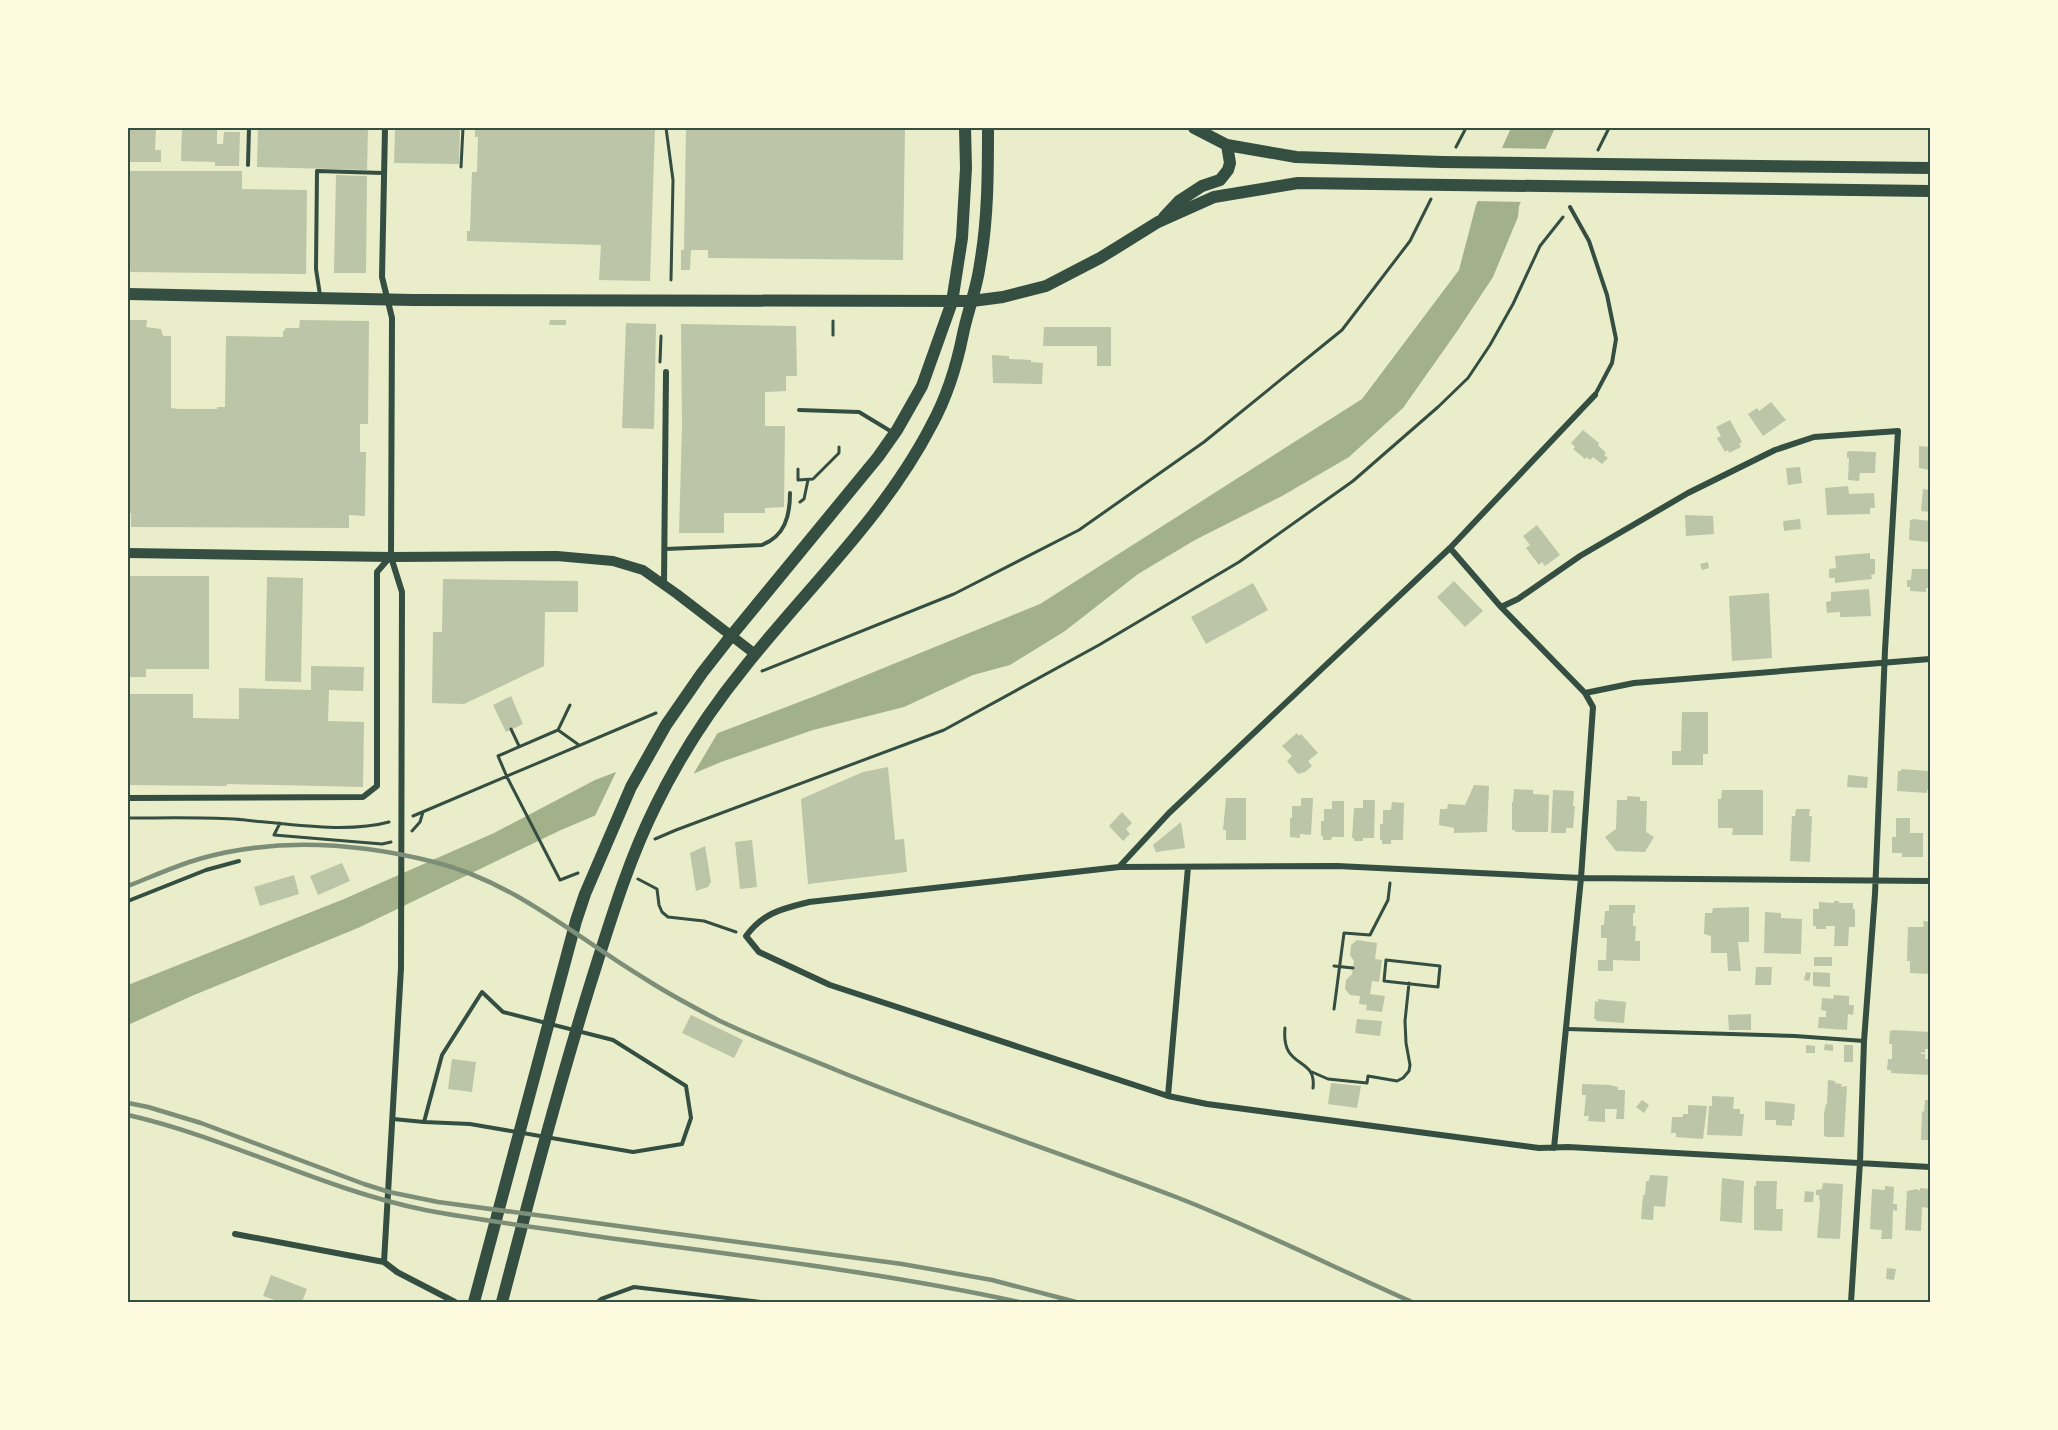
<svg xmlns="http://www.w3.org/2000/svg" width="2058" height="1430" viewBox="0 0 2058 1430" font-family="'DM Sans',sans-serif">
  <rect width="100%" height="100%" fill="#e9edc9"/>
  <path fill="#a3b18a" d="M1511 128H1555L1519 206 1518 217 1493 277 1458 330 1403 408 1349 457 1282 496 1195 540 1138 574 1065 631 1010 665 973 675 904 707 813 730 721 762 561 830 358 928 194 995 128 1025V985L344 899 494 833 595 780 815 696 1040 604 1362 399 1459 270 1476 205Z"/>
  <path fill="#e9edc9" d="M1499 148 1548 149 1524 202 1475 201Z
    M720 729 691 778 593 820 618 768Z"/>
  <path fill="#bcc5a7" d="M128 128H156L155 150H161V162H128Z
    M182 128H217V144H223L224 132H240L239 166H215V162L181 161Z
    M258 128H368L367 170 257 167Z
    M395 128H460L459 164 394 163Z
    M475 128H655L650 281 599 280 601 245 467 241V231H470L472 172H477L478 137H475Z
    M686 128H905L903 260 708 258V250H691L690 270H681V250H684Z
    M128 171H242V189L307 190 306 274 131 272 128 268Z
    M336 175 367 176 366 273H334Z
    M128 320H147L146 327 161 329 163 336H171V408L179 409H217V407H225L226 336 283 337V332L286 328H299L300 320 369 321 368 424H360V452H366L365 516 349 515V528L131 527V513H128Z
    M550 320H566V325H549Z
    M626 323 656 324 654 429 622 428Z
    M681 324 796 326 797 376H786V391L765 392V426H785L784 507 765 508V513H724V533H679L682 426Z
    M1044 327H1111V366H1097V346H1043Z
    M992 355 1009 356V359L1031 360V362L1043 363 1042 384 993 383Z
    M1771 402 1786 420 1763 436 1748 414 1757 408 1759 411Z
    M1730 420 1742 442 1739 444 1741 447 1729 453 1728 450 1725 452 1717 438 1721 436 1716 427Z
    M1583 430 1599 443 1598 445 1606 453 1604 455 1608 458 1602 464 1593 457 1590 460 1587 457 1585 459 1573 449 1575 447 1571 443Z
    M1919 446 1930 447V470L1919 468Z
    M1850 451 1876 452 1875 473H1860L1859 481 1848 480 1849 458H1847V452Z
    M1800 467 1802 483 1788 485 1786 468Z
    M1848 486 1849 494 1874 493 1875 508H1870V514L1827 515 1825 488Z
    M1923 489 1930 490V512L1921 511Z
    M1685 515 1713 516 1714 534 1686 536Z
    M1800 519 1801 529 1784 531 1783 521Z
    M1914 519 1930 521V539H1928V542L1909 540 1910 520Z
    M1537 525 1560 555 1545 566 1542 562 1539 565 1526 548 1530 545 1523 536Z
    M1870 553V559H1875V574L1871 575 1872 579 1835 583V578H1829V569L1836 568 1835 556Z
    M1708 562 1709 568 1702 570 1700 564Z
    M1912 569H1930V588H1926V592L1910 591V587H1907V580H1911Z
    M128 576H209V669H146V677H128Z
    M267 577 303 578 301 682 265 681Z
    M443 579 578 581V612H545L544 666 464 704 432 703 433 632H442Z
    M1454 581 1483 611 1465 627 1437 597Z
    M1253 583 1268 610 1206 644 1191 617Z
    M1869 589 1871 616 1846 617H1840V612L1827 613 1826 602 1831 601V592Z
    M1769 593 1772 658 1732 661 1729 596Z
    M311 666 364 667 363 691 329 690 328 721 364 722 363 787 227 784V786L128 785V694H193V718L239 719V688L311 690Z
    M511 696 523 724 506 732 493 705Z
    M1682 712H1708V754H1703V765H1672V751H1681Z
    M1297 733 1299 736 1301 734 1318 753 1308 761 1312 766 1305 772 1298 774 1287 761 1292 756 1282 746Z
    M888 767 895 840 904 839 907 872 808 884 801 799 863 772Z
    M1901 769 1928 771V773H1930V790H1927V793L1897 791 1898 771H1901Z
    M1848 775 1868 777 1867 788 1847 787Z
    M1474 785 1489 786 1487 832 1454 833V828L1439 825 1440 809H1447L1448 804 1465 805Z
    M1514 789 1533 790V794L1549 795 1548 832H1515V830H1512V802H1513Z
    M1553 790 1574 791 1573 806H1575L1573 828H1566V833H1551Z
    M1722 790H1763V835H1732L1733 828H1718V799H1721Z
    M1627 796 1640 797V801H1647L1646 832 1654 837 1645 852 1616 851 1605 837 1616 829 1617 800H1627Z
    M1226 798H1246V840H1226V830H1223Z
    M1301 798H1313L1311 835 1300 834V838L1290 837V818H1292V806H1301Z
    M1363 800H1375L1374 838H1363V841H1354V838H1352L1354 808H1363Z
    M1332 801H1344V837H1332L1331 840H1323V836H1321V821H1324V809H1332Z
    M1392 802 1404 803 1403 840H1391V844H1382V840H1380V824H1383V810H1391Z
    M1796 809H1810L1809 816H1812L1810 862 1790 861 1792 816H1795Z
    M1122 812 1132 823 1126 829 1130 834 1123 841 1109 826Z
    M1896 818H1910V833H1923V857H1902V853H1892V837H1896Z
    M1181 822 1185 848 1156 852 1153 845Z
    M752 840 757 887 740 889 735 842Z
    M705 846 711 882 708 887 696 891 690 853Z
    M342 863 350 881 318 895 310 876Z
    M294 875 299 894 260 906 254 887Z
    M1834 901H1839V903H1853V909H1855V927H1849L1848 946H1834L1835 926H1826V929H1816V926H1813V909H1819V902L1834 903Z
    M1609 905H1635V913H1633V926H1636L1635 941H1640V961L1613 960V971H1598V960H1606L1607 938H1601V925H1604L1605 911H1609Z
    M1749 907V942H1738L1741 971H1728L1727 953H1711V936L1704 934 1705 913H1712L1713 908Z
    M1765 912 1781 913V918L1802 919 1801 954 1764 953Z
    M1923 921 1930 922V974L1910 973V961H1907L1908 927H1924Z
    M1357 940 1377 943 1375 959 1382 960 1379 982 1372 981 1370 994 1385 996 1382 1012 1366 1010 1367 1005 1359 1004 1360 996 1350 995 1345 989 1346 980 1352 974 1354 961 1350 955 1351 945Z
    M1814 957H1832V966H1814Z
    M1756 967H1772L1771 985H1755Z
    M1806 972 1811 973 1809 981 1804 980Z
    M1813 972 1830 973V987L1813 986Z
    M1834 995 1849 996V1005H1854L1853 1015 1848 1014 1847 1030 1818 1028 1819 1017H1826V1011L1821 1010 1822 998 1833 999Z
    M1598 999 1626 1002 1624 1023 1596 1021V1019H1594L1595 1001 1598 1002Z
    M1751 1014V1030H1729L1728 1015Z
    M691 1015 743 1040 734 1058 682 1033Z
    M1357 1019 1382 1021 1380 1036 1355 1033Z
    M1893 1030 1930 1032V1049H1925V1053L1921 1052V1054H1925V1059H1930L1929 1075 1891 1073V1070H1887L1888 1059H1892V1044H1889L1890 1031Z
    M1825 1044 1833 1045V1051L1824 1050Z
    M1806 1045 1815 1046V1053H1806Z
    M1844 1045H1853V1062H1844Z
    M452 1059 476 1062 472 1092 448 1089Z
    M1828 1080 1835 1081V1083L1842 1084 1841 1087 1847 1086 1844 1137H1826L1824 1135V1113L1826 1104H1827Z
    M1331 1083 1361 1086 1357 1108 1328 1104Z
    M1582 1084 1609 1085 1618 1087V1090H1625L1624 1119H1616L1617 1109H1605V1122L1588 1121 1589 1116H1584L1586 1095H1582Z
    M1712 1096 1734 1097 1733 1109H1740V1114H1744L1742 1136 1707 1135 1709 1106H1712Z
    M1642 1100 1649 1105 1644 1113 1636 1107Z
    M1925 1100H1930V1140H1921L1922 1111 1924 1112Z
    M1765 1101 1795 1104 1794 1120H1792V1126L1776 1125V1120H1765Z
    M1688 1105 1707 1106 1703 1139 1676 1137V1133H1671L1672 1117H1683V1114H1688Z
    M1650 1175 1668 1176 1665 1207 1654 1206 1653 1220 1641 1219 1643 1195H1645L1646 1181H1649Z
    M1722 1178 1744 1181 1742 1223 1720 1221Z
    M1756 1181H1777L1776 1209H1783L1782 1231 1754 1230V1186H1756Z
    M1823 1183 1843 1184 1840 1239 1817 1238 1820 1205 1819 1195H1816V1190L1822 1189Z
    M1885 1186 1894 1187 1893 1204H1897V1211L1893 1210 1892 1239H1881L1882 1230 1870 1229 1872 1189 1885 1190Z
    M1920 1188 1929 1189 1928 1208 1922 1207 1921 1231 1905 1230 1907 1191 1917 1189 1920 1191Z
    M1805 1191 1814 1192 1813 1202H1804Z
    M1887 1268 1896 1269 1894 1280 1886 1279Z
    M271 1275 307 1289 302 1302H281L263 1296Z"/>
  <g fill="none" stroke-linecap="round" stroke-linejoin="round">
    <path stroke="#344e41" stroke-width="3" d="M666 128 673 180 671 280
      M1456 147 1466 128
      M1598 150 1609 128
      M461 167 463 128
      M833 321V335
      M660 362 661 336
      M798 469V480L813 479 839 453V447
      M800 502 804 499 808 480
      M762 671 954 594 1079 530 1204 442 1342 330 1410 241 1431 199
      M570 705 558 730 498 756 507 777 560 880 578 873
      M511 729 519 746
      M558 730 579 745
      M413 816 656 713
      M128 818C163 818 198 817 234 819 280 823 346 834 389 822
      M280 823 274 835 382 844 391 842
      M412 831 420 822 423 812
      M655 839 676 830 944 730 1099 645 1239 562 1353 481 1438 407 1468 378 1490 345 1513 304 1540 246 1563 217
      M638 879 657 889 659 905 662 912 668 917 704 921 736 932
      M1386 960 1440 966 1438 987 1384 981Z
      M1334 966 1353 968
      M1334 1009 1344 933 1370 935 1388 900 1390 883
      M1285 1028C1281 1071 1317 1055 1313 1088
      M1312 1072 1328 1079 1367 1083 1368 1076 1397 1081 1403 1078 1409 1071 1410 1065 1406 1043 1405 1021 1409 983"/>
    <path stroke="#344e41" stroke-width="4" d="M248 165 249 128
      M1570 207 1589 241 1607 295 1616 339 1612 363 1595 395
      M320 295 316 269 317 171 383 173
      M799 410 859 412 892 432
      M665 549 762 545C785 536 790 516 790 493
      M128 901 206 870 239 861
      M1567 1029 1795 1036 1864 1041
      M393 1119 424 1122 442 1055 482 992 503 1012 613 1040 686 1086 691 1118 682 1144 633 1152 470 1124 424 1122
      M597 1302 601 1299 634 1287 761 1302"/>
    <path stroke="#344e41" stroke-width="6" d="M1450 548 1501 607 1585 693 1593 707 1581 878 1554 1148
      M664 584 666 372
      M1501 607 1518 599 1580 556 1688 493 1775 450 1814 437 1898 431 1885 650 1875 894 1864 1041 1860 1162 1851 1302
      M1585 693 1634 683 1930 659
      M128 798 363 797 377 786V572L390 557
      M1119 867 1169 813 1450 548 1595 395
      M1930 881 1581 878 1337 866 1119 867 809 902C782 909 764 912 746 936L759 952 830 985 1168 1096 1207 1104 1539 1148 1568 1147 1930 1167
      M1168 1096 1188 867
      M235 1234 384 1262 397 1272 455 1302
      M384 1262 401 968 402 592 391 557 392 318 382 277 385 128"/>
    <path stroke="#344e41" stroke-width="10" d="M128 553 391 557 557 556 613 561 643 570 677 594 755 654"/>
    <path stroke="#344e41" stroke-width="12" d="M1194 128 1227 145 1296 157 1442 162 1930 168
      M1164 217 1179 201 1202 186 1220 180 1228 170 1230 163 1227 145
      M972 301 1003 297 1046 286 1100 258 1158 222 1214 197 1298 183 1930 191"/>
    <path stroke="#344e41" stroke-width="12" d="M128 294 413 300 972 301
      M474 1302 576 921 585 894 631 787 666 725 702 673 731 636 878 457 897 430 922 386 952 302 962 238 966 168 965 128
      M502 1302C530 1195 558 1088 591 982 610 922 628 861 656 805 680 756 709 711 744 668 807 588 884 517 931 426 946 399 957 364 963 334 968 310 977 288 980 264 988 219 988 173 988 128"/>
    <path stroke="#7c8e77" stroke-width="4.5" d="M128 886C151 877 175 866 199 859 276 837 358 843 434 862 515 882 577 938 647 980 670 995 695 1008 720 1021 758 1039 797 1054 836 1070 948 1116 1063 1154 1176 1197 1256 1228 1333 1267 1412 1302
      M128 1103 148 1107 201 1123 364 1184 389 1192 438 1202 902 1264 992 1280 1076 1302
      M128 1115C229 1138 322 1189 425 1210 483 1221 543 1228 602 1237 741 1256 881 1272 1019 1302"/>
  </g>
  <rect width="2058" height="1430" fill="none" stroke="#fefae0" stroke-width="258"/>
  <rect x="129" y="129" width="1800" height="1172" fill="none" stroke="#344e41" stroke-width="2"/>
</svg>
